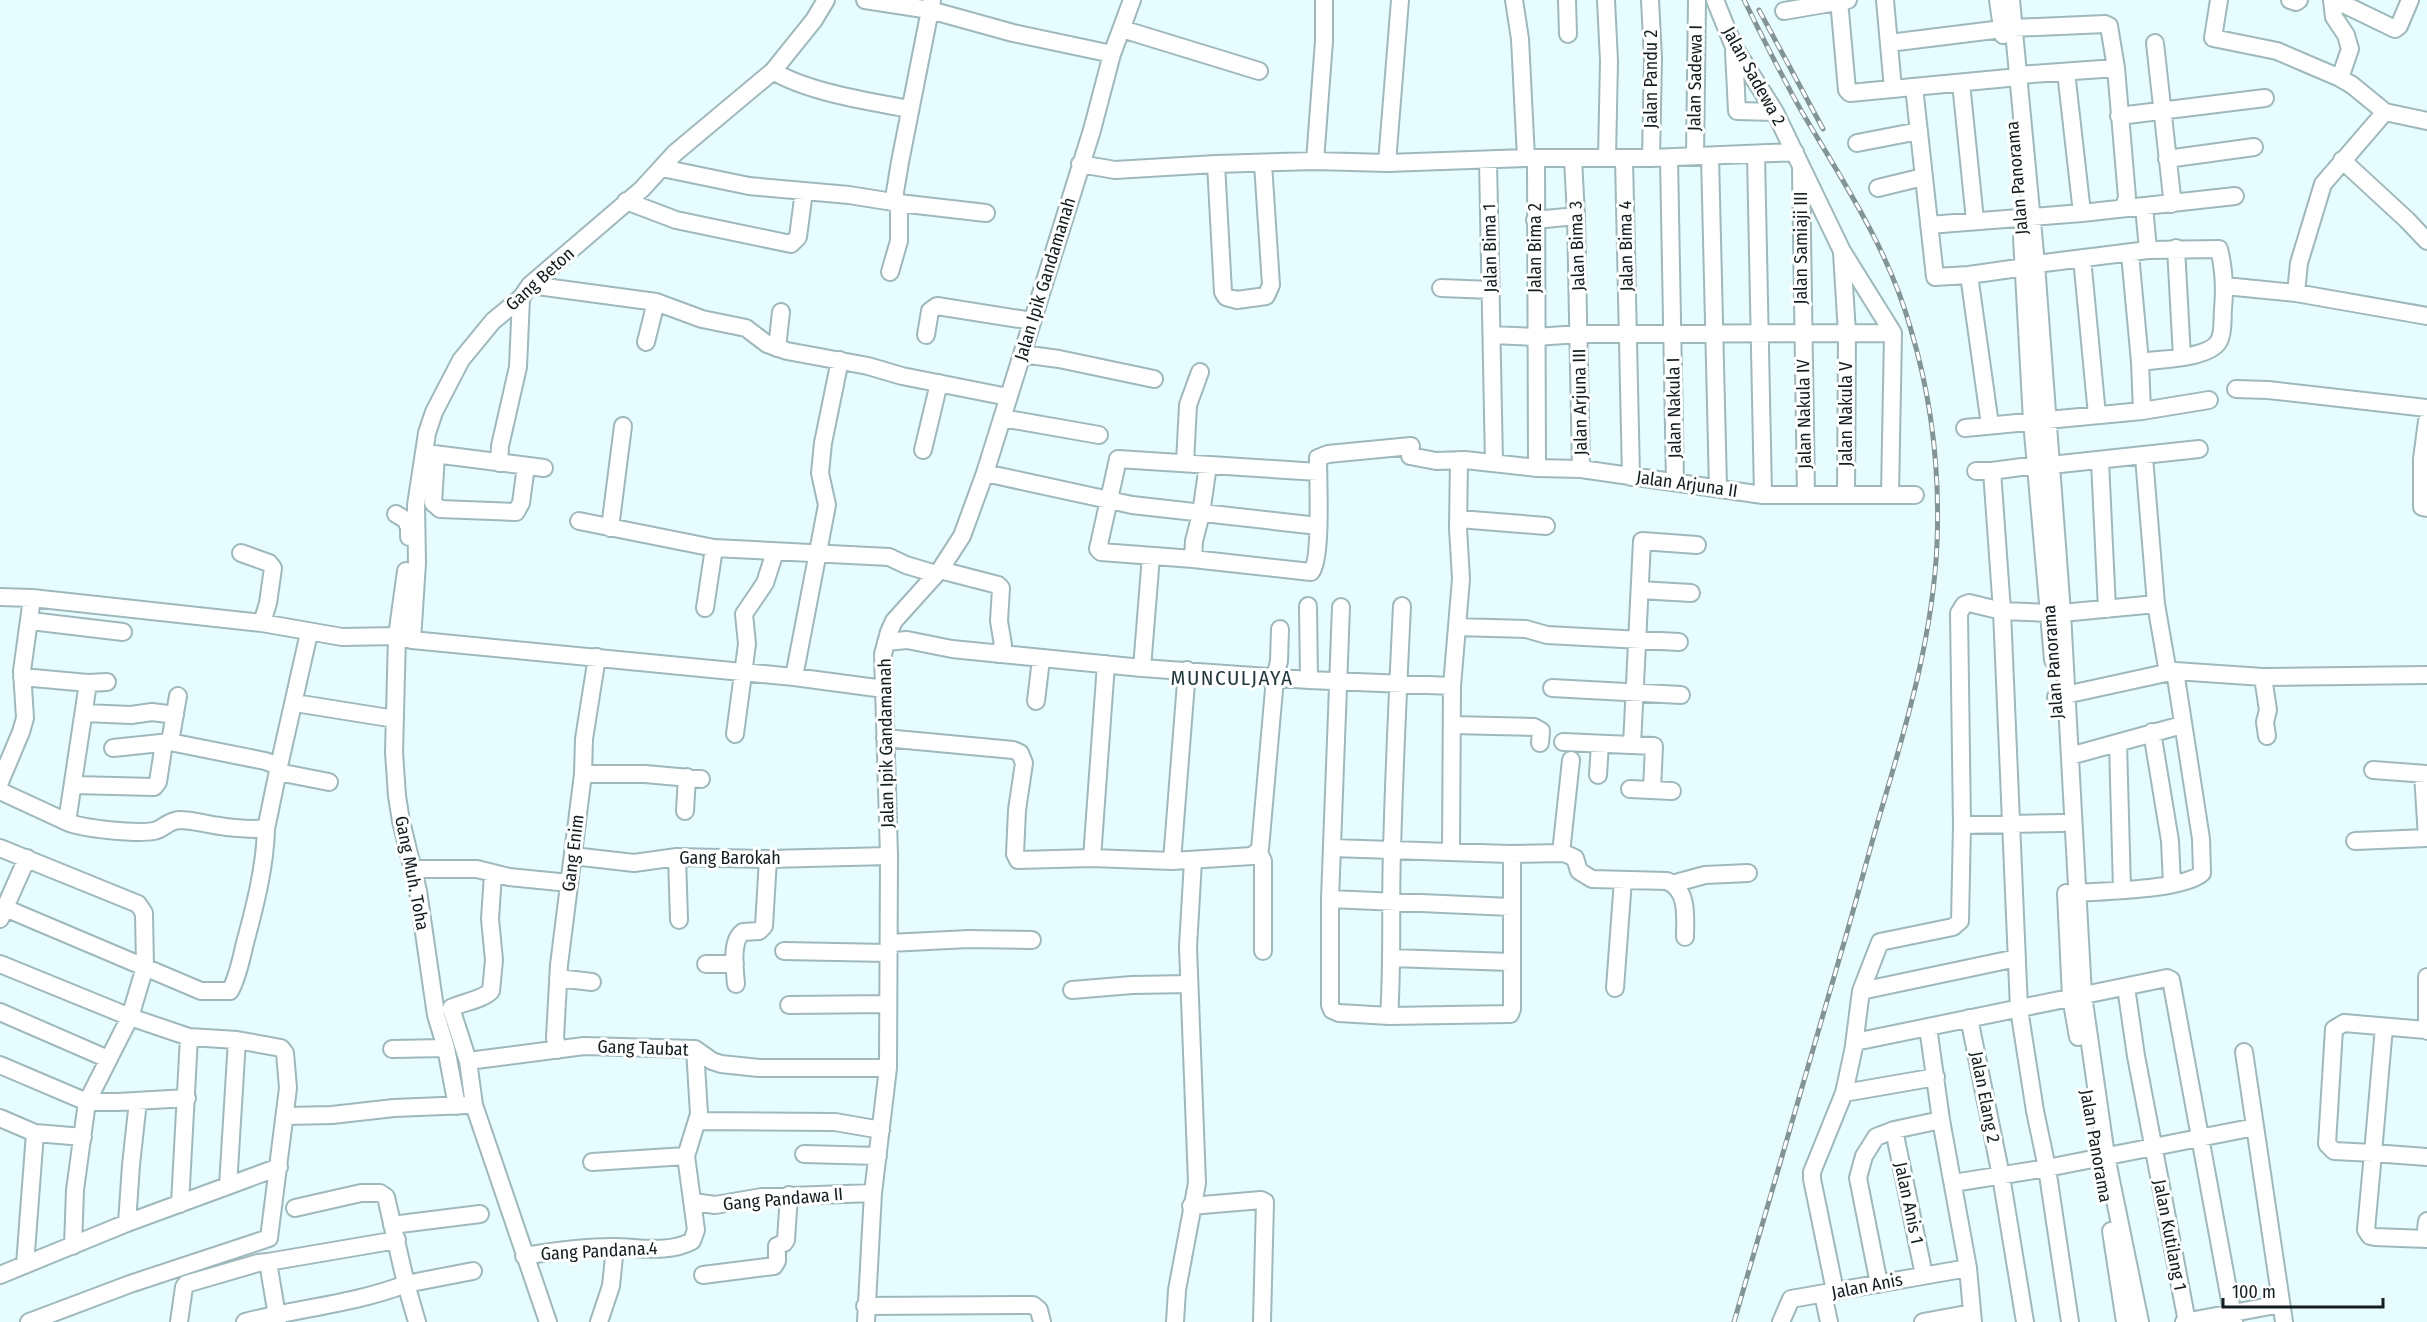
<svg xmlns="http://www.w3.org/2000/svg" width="2427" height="1322" viewBox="0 0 2427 1322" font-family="'Fira Sans Condensed',sans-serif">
  <rect width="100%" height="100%" fill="#e6fcff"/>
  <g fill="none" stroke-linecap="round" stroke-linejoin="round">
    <defs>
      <path id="minor" d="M865 0 930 10 932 0
        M1514 0 1520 39 1526 158
        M1567 0 1568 34
        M1606 0 1609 61 1607 158
        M1650 0 1653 58 1651 158
        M1715 0 1734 47 1775 112 1842 251 1893 333 1890 495
        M1839 0 1847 90 1850 93 2008 78
        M1885 0 1893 89
        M1998 0 2003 35
        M2011 0 2036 264 2062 613 2083 995 2106 1156 2140 1322
        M2219 0 2213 38 2277 51 2340 78 2352 85 2385 112 2427 121
        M2290 0 2296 2 2299 0
        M2332 0 2334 17 2346 35 2350 49 2340 78
        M2335 0 2395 29 2399 26 2410 0
        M1784 11 1848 0
        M2012 28 2105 24 2109 26 2116 68 2127 197 2124 207
        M1122 29 1259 71
        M1889 43 2002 29
        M2155 43 2172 197 2171 204
        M1734 51 1737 111 1775 112
        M773 71C807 92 871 102 910 109
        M2066 72 2082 213
        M2018 75 2116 68
        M1961 83 1975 220
        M1914 87 1935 277 1969 275 2025 267
        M2119 116 2265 98
        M1857 143 1919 131
        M1756 155 1763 495
        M1695 156 1697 0
        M1710 156 1718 488
        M1573 158 1576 216 1581 469
        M1669 158 1675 482
        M1536 159 1537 468
        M1624 159 1631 477
        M2167 159 2254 147
        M2342 160 2407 220 2427 241
        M1315 161 1324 41V0
        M1488 161 1494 463
        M1387 163 1400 0
        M1080 164 1115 170 1216 164 1315 161 1387 163 1526 158H1651L1795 152
        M1216 164 1223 292 1226 297 1237 300 1266 296 1271 285 1263 164
        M662 168 749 186 849 195 899 203 895 198V192L900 162 930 10 1013 33 1112 54
        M1801 170 1806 495
        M1878 188 1923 177
        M626 201 676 220 791 244 798 237 804 191
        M2144 206 2148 250
        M1535 220 1576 216
        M1929 225 2082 213 2235 196
        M2022 237 2032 421 2053 660
        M2176 248 2182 357
        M1842 253 1847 333 1846 495
        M2130 254 2140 362 2142 411
        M2082 258 2097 415
        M2036 264 2148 250 2219 249C2224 269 2225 288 2223 309 2222 319 2224 331 2219 341 2209 359 2159 359 2140 362
        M890 272 899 241V203L986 213
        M1969 275 1990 425
        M530 285 656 302 702 319 746 328 767 344 787 351 868 366 902 376 1008 397
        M2225 286 2296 293 2427 316
        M1441 288 1491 290
        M2296 293 2299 263 2323 184 2385 112
        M926 335 930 311 937 306 1032 321
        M1493 335 1535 337 1580 334 1893 333
        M646 342 656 302
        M777 348 781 312
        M1022 354 1059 359 1154 379
        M2236 389 2268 390 2427 408
        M1002 418 1099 435
        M2427 421 2422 459V507L2427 508
        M1965 428 2142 411 2209 400
        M923 450 939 383
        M426 453 544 468
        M436 455 433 503 440 509 516 512 521 503 526 466
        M2144 457 2156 604 2168 673
        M2100 461 2107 609
        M499 463 500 446 518 367 521 298
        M1185 463 1188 405 1200 372
        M2051 465 2199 449
        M1976 471H1992L2036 465
        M1992 471 2002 611 2019 1009 2035 1111 2047 1168 2070 1322
        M1318 472 1118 459 1098 549 1101 552 1193 559 1311 572C1322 561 1318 479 1318 458L1328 454 1411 446 1410 456 1436 461 1465 460 1537 468 1581 469 1763 495H1915
        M985 473 1132 505 1318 526
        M396 514 406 520 409 528V537
        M1459 519 1546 526
        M579 521 714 548 889 557 906 565 936 574
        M610 528 623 426
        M241 553 269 563 273 568 268 603 262 623
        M1193 559 1194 541 1201 514 1208 465
        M940 570 998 585 1001 588 999 621 1003 645 998 654
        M406 571 397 636 394 752 397 796 401 821 418 891 436 1015 446 1048 457 1106
        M1640 590 1691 593
        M0 597 32 598 262 623 342 637 397 636 412 640 794 677 884 689
        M1308 606 1309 680
        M1341 607 1330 899V1005L1332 1010 1339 1013 1389 1016
        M705 608 714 548
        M2062 613 2156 604
        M39 622 123 632
        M1457 627 1526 629 1547 635 1679 642
        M412 640 417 563 416 505 427 433 434 412 461 360 493 321 521 298 530 285 642 189 675 153 773 71 814 20 826 0
        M886 642 907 640 952 649 1142 668 1309 680 1452 686
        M1142 668 1151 556
        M22 677 88 683 107 682
        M794 677 827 505 820 473 823 443 840 360
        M2263 677 2268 710 2265 722 2267 736
        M1552 688 1681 695
        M2056 697 2175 671 2263 677 2427 675
        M1036 701 1041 659
        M295 703 395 719
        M84 713 131 715 152 712 175 715
        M1452 725 1534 727 1541 731 1540 743
        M2152 732 2170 841 2172 884
        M735 734 747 644 744 614 765 583 775 552
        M885 738 1013 750 1020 753 1024 763 1017 810 1015 854 1018 860 1092 858 1172 861 1252 856 1260 849 1275 678 1279 661 1280 629
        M1563 742 1654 746 1652 790
        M2118 743 2122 890
        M1632 745 1642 541 1697 545
        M113 748 170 742 178 696
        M2070 756 2182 725
        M279 766 309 633
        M2373 770 2427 774
        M278 772 329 782
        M583 774H645L701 779
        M2423 774 2427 838
        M1598 775 1600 744
        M0 782 21 732 25 718 22 671 32 598
        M74 785 154 787 158 782 164 743
        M1630 789 1672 791
        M0 791 67 822 88 683
        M685 811 687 777
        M67 822C84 829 136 834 154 831 163 829 168 821 179 820 193 820 205 824 220 826 235 829 250 829 266 829L279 766 265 761 170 742
        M1962 825 2063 823
        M2355 841 2427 838
        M0 848 138 904 144 913 145 967 130 1017 87 1102 75 1190 73 1246
        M1333 848 1509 854 1512 861V1009L1510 1014 1389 1016C1393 961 1390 906 1392 852 1394 770 1398 688 1402 606
        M1451 851 1452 686 1461 579 1458 528 1459 460
        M1259 852 1263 861V951
        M1561 853 1571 760
        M1509 854 1564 853 1575 858 1579 871 1592 879 1667 881C1689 890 1685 918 1685 937
        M573 856 634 863 677 857 768 859 889 856
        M677 857 679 920
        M1092 858 1106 664
        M1172 861 1187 670
        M414 869H477L509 877 569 883
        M493 874 490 919 494 960 491 991C482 1000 463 1002 451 1008L468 1061 474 1105 548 1322
        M1672 884 1705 875 1748 873
        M2066 893 2071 997 2078 1037
        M2077 893C2104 891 2184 890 2202 873L2201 839 2175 671
        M1330 899 1511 907
        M5 908 201 991H230C238 977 241 959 245 943 255 906 265 867 266 829
        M0 919 27 858
        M889 943 969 939 1032 940
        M784 951 888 953
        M1391 958 1511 962
        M0 964 130 1017 189 1037 237 1040 281 1048 285 1053 288 1088 269 1238 130 1284 29 1322
        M706 964H735
        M2427 977V1031
        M558 978 592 982
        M736 984C735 970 730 941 743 932L759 931 764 926 768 859
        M2126 987 2136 1056 2187 1322
        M1615 988 1623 880
        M1072 990 1132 985 1189 984
        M1861 991 2017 958
        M789 1005 888 1004
        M0 1012 108 1059
        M1969 1018 2001 1176 2025 1322
        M1928 1027 1941 1120 1968 1268 1973 1322
        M2384 1027 2373 1153 2334 1151 2327 1144 2334 1029 2344 1023 2426 1030
        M1854 1045 1861 991 1880 942 1953 927 1960 921 1962 825 1959 613 1964 605 1969 603 2002 611 2050 613
        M392 1049 446 1048
        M558 1050 555 1038 559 965 583 774 584 739 597 657
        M2244 1052 2284 1322
        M468 1061 584 1046 695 1049 712 1061 721 1064 759 1068H888
        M0 1065 87 1102H118L187 1098
        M1844 1093 1936 1077
        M286 1116 332 1115 394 1108 467 1105
        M0 1118 35 1133 25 1265
        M698 1121 835 1122 881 1130
        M1894 1130 1924 1275
        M35 1133 83 1137
        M804 1154 878 1156
        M2427 1157 2373 1153 2366 1230 2370 1236 2375 1237 2427 1239
        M592 1162 686 1156
        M1953 1183 2047 1168 2255 1127
        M228 1186 237 1040
        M693 1202 715 1205 762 1197 873 1193
        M180 1204 189 1037
        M1191 1206 1261 1200 1265 1202 1262 1322
        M295 1208 361 1193H380L386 1197 406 1284 473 1271
        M127 1223 131 1165 138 1101
        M392 1225 480 1214
        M2111 1231 2125 1322
        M2425 1239 2427 1221
        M524 1256C554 1251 583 1247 613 1247 639 1247 668 1254 692 1241L696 1230 686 1156 699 1114 695 1049
        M268 1262 397 1240
        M0 1275 127 1223 279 1167
        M703 1275 774 1266 777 1261V1246L784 1243 786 1240 789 1195
        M1879 1284 1858 1178 1864 1156 1876 1137 1894 1130 1941 1120
        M1835 1291 1812 1179V1172L1844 1093 1855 1042 2167 978 2171 980 2172 985 2234 1322
        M1823 1294 1829 1322
        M865 1306 1033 1305 1039 1310 1042 1322
        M179 1322 184 1287 186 1284 258 1263 268 1262 278 1322
        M245 1322C299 1308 354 1304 406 1284L417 1322
        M599 1322 611 1286 615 1247
        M866 1322 873 1193 888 1068 889 856 883 654 889 632 894 621 940 570 962 536 985 473 1092 130 1112 54 1132 0
        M1175 1322 1177 1290 1197 1183 1188 947 1193 861
        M1781 1322 1791 1299 1968 1268
        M1923 1322 1972 1313
        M2184 1322 2281 1304"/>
    </defs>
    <use href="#minor" stroke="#9eb8bc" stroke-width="20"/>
    <use href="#minor" stroke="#fff" stroke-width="16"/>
    <defs>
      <path id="rail" d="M1759 10 1823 129
        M1734 1322C1770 1196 1807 1071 1843 946 1857 899 1869 851 1883 804 1908 720 1933 633 1937 544 1940 471 1932 400 1911 330 1889 250 1844 183 1802 112 1781 75 1763 38 1744 0"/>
    </defs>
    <use href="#rail" stroke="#839496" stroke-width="5"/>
    <use href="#rail" stroke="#fff" stroke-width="3" stroke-dasharray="9" stroke-linecap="butt"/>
  </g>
  <g text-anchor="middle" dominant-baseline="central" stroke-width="6" stroke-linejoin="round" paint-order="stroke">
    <g font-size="18" fill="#141e20" stroke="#fff">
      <text transform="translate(1754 76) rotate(61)">Jalan Sadewa 2</text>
      <text transform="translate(1695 78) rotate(-89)">Jalan Sadewa I</text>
      <text transform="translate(1651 79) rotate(-90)">Jalan Pandu 2</text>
      <text transform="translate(2017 178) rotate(-95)">Jalan Panorama</text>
      <text transform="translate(1577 246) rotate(-92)">Jalan Bima 3</text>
      <text transform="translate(1626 246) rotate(-91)">Jalan Bima 4</text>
      <text transform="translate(1490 248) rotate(-91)">Jalan Bima 1</text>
      <text transform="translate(1535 248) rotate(-90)">Jalan Bima 2</text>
      <text transform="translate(1801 248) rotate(-90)">Jalan Samiaji III</text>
      <text transform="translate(540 279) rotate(-42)">Gang Beton</text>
      <text transform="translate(1045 279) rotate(-73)">Jalan Ipik Gandamanah</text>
      <text transform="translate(1580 402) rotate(-91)">Jalan Arjuna III</text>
      <text transform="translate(1674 408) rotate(-91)">Jalan Nakula I</text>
      <text transform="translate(1804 414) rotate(-91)">Jalan Nakula IV</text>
      <text transform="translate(1846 414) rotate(-90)">Jalan Nakula V</text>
      <text transform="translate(1687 484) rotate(8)">Jalan Arjuna II</text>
      <text transform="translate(2053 662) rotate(-94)">Jalan Panorama</text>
      <text transform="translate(886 743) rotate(-91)">Jalan Ipik Gandamanah</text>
      <text transform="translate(573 853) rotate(-83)">Gang Enim</text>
      <text x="730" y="858">Gang Barokah</text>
      <text transform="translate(412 873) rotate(79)">Gang Muh. Toha</text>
      <text transform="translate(643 1048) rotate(2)">Gang Taubat</text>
      <text transform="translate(1985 1097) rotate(79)">Jalan Elang 2</text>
      <text transform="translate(2096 1146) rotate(80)">Jalan Panorama</text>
      <text transform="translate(783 1199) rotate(-5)">Gang Pandawa II</text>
      <text transform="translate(1909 1203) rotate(78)">Jalan Anis 1</text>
      <text transform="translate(2170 1235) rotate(79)">Jalan Kutilang 1</text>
      <text transform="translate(599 1251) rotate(-3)">Gang Pandana.4</text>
      <text transform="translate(1867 1286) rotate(-11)">Jalan Anis</text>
    </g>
    <g font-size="21" letter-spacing="1.5" fill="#23393d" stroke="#fff">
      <text x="1232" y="678">MUNCULJAYA</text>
    </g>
  </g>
  <path d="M2223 1298v9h160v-9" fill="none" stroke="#141e20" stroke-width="3"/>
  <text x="2232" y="1298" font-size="18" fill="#141e20" stroke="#ffffff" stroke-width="4.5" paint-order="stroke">100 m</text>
</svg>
